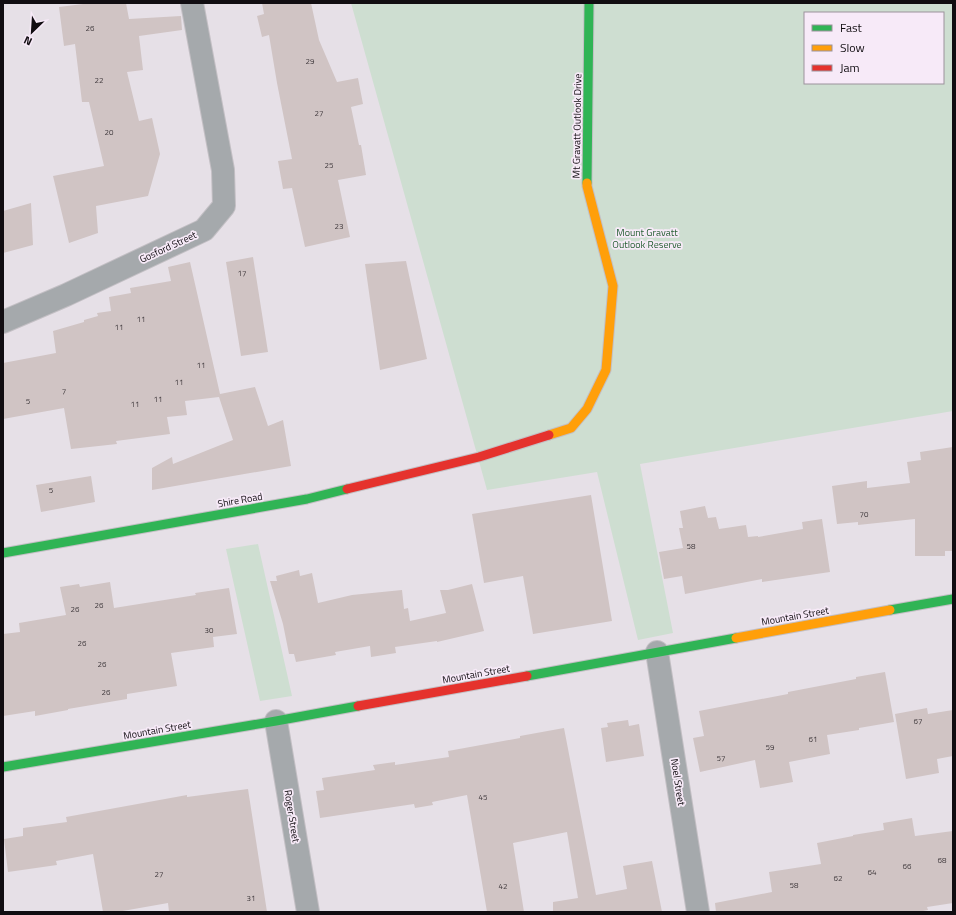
<svg xmlns="http://www.w3.org/2000/svg" width="956" height="915" viewBox="0 0 956 915" font-family="'Titillium Web',sans-serif">
  <rect width="100%" height="100%" fill="#e6e0e7"/>
  <path fill="#ceded1" fill-rule="evenodd" d="M351 3H953V411L640 464 673 633 638 640 597 472 487 490ZM805 13H943V83H805Z
    M258 544 292 696 260 701 226 549Z"/>
  <path fill="#d0c4c4" d="M91 3H126L129 19 181 16 182 30 139 36 143 70 127 72 139 121 152 118 160 154 148 196 96 206 98 233 69 243 53 176 104 166 89 102H82L75 44 64 46 59 7Z
    M262 3H311L319 40 337 82 358 78 363 104 351 107 359 145H361L366 175 338 180 350 237 305 247 292 188 283 189 278 161 292 159 277 83 269 35 262 37 257 16 264 14Z
    M31 203 33 245 3 253V211Z
    M253 257 268 352 241 356 226 262Z
    M406 261 427 359 380 370 365 264Z
    M190 262 220 394 255 387 268 426 283 420 291 466 152 490V468L172 457 173 464 233 440 219 397 185 401 187 415 167 417 170 434 116 441 117 444 71 449 64 408 3 419V363L56 353 53 331 84 322V320L98 316 97 313 111 311 109 297 131 293 130 288 171 281 168 267Z
    M953 447V551H945V556H915V519L858 525V522L837 524 832 486 867 481V488L910 483 907 462 921 460 920 452Z
    M91 476 95 502 41 512 36 485Z
    M591 495 612 621 533 634 523 576 484 583 472 514Z
    M705 506 708 518 716 517 719 529 746 525 748 537 758 536V537L803 529 802 522 822 519 830 572 762 582V579L685 594 682 576 664 579 659 552 683 548 679 528H683L680 511Z
    M299 570 300 576 312 573 318 603 352 595 402 590 404 609 408 608 410 621 446 613 440 590H448L472 584 484 631 437 642V641L395 647 396 653 371 657 370 646 335 652 336 655 296 662 294 654H289L283 624 270 581H277L276 576Z
    M110 582 114 608 196 595 195 593 229 588 237 634 213 637 214 647 171 653 177 686 127 694V699L68 709V710L35 716V711L3 716V634L20 632 19 623 66 615 60 587 79 584 80 587Z
    M885 672 894 722 859 728V730L827 735 830 754 789 762 793 782 760 788 755 760 700 772 693 738 704 736 699 711 788 694V692L856 679V677Z
    M927 708 928 714 953 710V756L937 759 939 773 906 779 895 714Z
    M628 720 629 726 639 724 644 756 606 762 601 728 608 727 607 723Z
    M564 728 596 895 627 889 623 866 652 861 662 912H553V902L578 898 567 832 513 843 524 912H487L467 795 432 802 433 805 415 808 414 804 320 818 316 791 324 790 322 778 375 770 373 765 395 762V765L449 757 448 751 520 738V736Z
    M248 789 267 912H169L168 903 117 912H103L93 854 56 861 57 865 8 872 4 839 23 836V828L67 822 66 817 187 795V797Z
    M912 818 915 836 953 831V903L927 907 928 910 918 912H716L715 903 772 892 769 872 821 864 817 843 853 836V835L884 830 883 823Z"/>
  <g fill="none" stroke-linecap="round" stroke-linejoin="round">
    <defs>
      <path id="street" d="M3 322 66 295 204 230 224 206 223 170 192 3
        M657 652 698 912
        M276 721 308 912"/>
      <path id="fast" d="M587 183 589 3
        M3 553 307 499 347 489
        M890 610 953 599
        M527 676 736 638
        M3 767 276 721 358 706"/>
      <path id="slow" d="M549 435 571 428 587 409 606 370 613 286 587 186V183
        M736 638 890 610"/>
      <path id="jam" d="M347 489 479 457 549 435
        M358 706 527 676"/>
    </defs>
    <use href="#street" stroke="#c3bfc4" stroke-width="24"/>
    <use href="#fast" stroke="#c3bfc4" stroke-width="11"/>
    <use href="#slow" stroke="#c3bfc4" stroke-width="11"/>
    <use href="#jam" stroke="#c3bfc4" stroke-width="11"/>
    <use href="#street" stroke="#a5a9ac" stroke-width="22"/>
    <use href="#fast" stroke="#30b455" stroke-width="9"/>
    <use href="#slow" stroke="#ff9f0a" stroke-width="9"/>
    <use href="#jam" stroke="#e5322d" stroke-width="9"/>
  </g>
  <g text-anchor="middle" dominant-baseline="central" stroke-width="3.5" stroke-linejoin="round" paint-order="stroke">
    <g font-size="8" fill="#413b3e">
      <text x="90" y="28">26</text>
      <text x="310" y="61">29</text>
      <text x="99" y="80">22</text>
      <text x="319" y="113">27</text>
      <text x="109" y="132">20</text>
      <text x="329" y="165">25</text>
      <text x="339" y="226">23</text>
      <text x="242" y="273">17</text>
      <text x="141" y="319">11</text>
      <text x="119" y="327">11</text>
      <text x="201" y="365">11</text>
      <text x="179" y="382">11</text>
      <text x="64" y="391">7</text>
      <text x="158" y="399">11</text>
      <text x="28" y="401">5</text>
      <text x="135" y="404">11</text>
      <text x="51" y="490">5</text>
      <text x="864" y="514">70</text>
      <text x="691" y="546">58</text>
      <text x="99" y="605">26</text>
      <text x="75" y="609">26</text>
      <text x="209" y="630">30</text>
      <text x="82" y="643">26</text>
      <text x="102" y="664">26</text>
      <text x="106" y="692">26</text>
      <text x="918" y="721">67</text>
      <text x="813" y="739">61</text>
      <text x="770" y="747">59</text>
      <text x="721" y="758">57</text>
      <text x="483" y="797">45</text>
      <text x="942" y="860">68</text>
      <text x="907" y="866">66</text>
      <text x="872" y="872">64</text>
      <text x="159" y="874">27</text>
      <text x="838" y="878">62</text>
      <text x="794" y="885">58</text>
      <text x="503" y="886">42</text>
      <text x="251" y="898">31</text>
    </g>
    <g font-size="10" fill="#110d11" stroke="#f7eaf8">
      <text transform="translate(577 126) rotate(-89)">Mt Gravatt Outlook Drive</text>
      <text transform="translate(168 247) rotate(-25)">Gosford Street</text>
      <text transform="translate(240 500) rotate(-10)">Shire Road</text>
      <text transform="translate(795 616) rotate(-10)">Mountain Street</text>
      <text transform="translate(476 674) rotate(-10)">Mountain Street</text>
      <text transform="translate(157 730) rotate(-10)">Mountain Street</text>
      <text transform="translate(678 782) rotate(81)">Noel Street</text>
      <text transform="translate(292 816) rotate(81)">Roger Street</text>
    </g>
    <g font-size="10" fill="#265f33" stroke="#f7eaf8">
      <text x="647" y="232">Mount Gravatt<tspan x="647" dy="12">Outlook Reserve</tspan></text>
    </g>
  </g>
  <rect width="956" height="915" fill="none" stroke="#110d11" stroke-width="8"/>
  <rect x="804" y="12" width="140" height="72" fill="#f7eaf8" stroke="#9b929c"/>
  <rect x="812" y="25" width="20" height="6" fill="#30b455" stroke="#9b929c"/>
  <text x="840" y="32" font-size="12" fill="#110d11">Fast</text>
  <rect x="812" y="45" width="20" height="6" fill="#ff9f0a" stroke="#9b929c"/>
  <text x="840" y="52" font-size="12" fill="#110d11">Slow</text>
  <rect x="812" y="65" width="20" height="6" fill="#e5322d" stroke="#9b929c"/>
  <text x="840" y="72" font-size="12" fill="#110d11">Jam</text>
  <g transform="translate(32 32) rotate(205)" stroke="#f7eaf8" stroke-width="3" paint-order="stroke">
  <path d="M0-3L7 15L0 10L-7 15Z" fill="#110d11"/>
  <text y="-6" font-size="11" font-weight="bold" text-anchor="middle" fill="#110d11">N</text>
  </g>
</svg>
